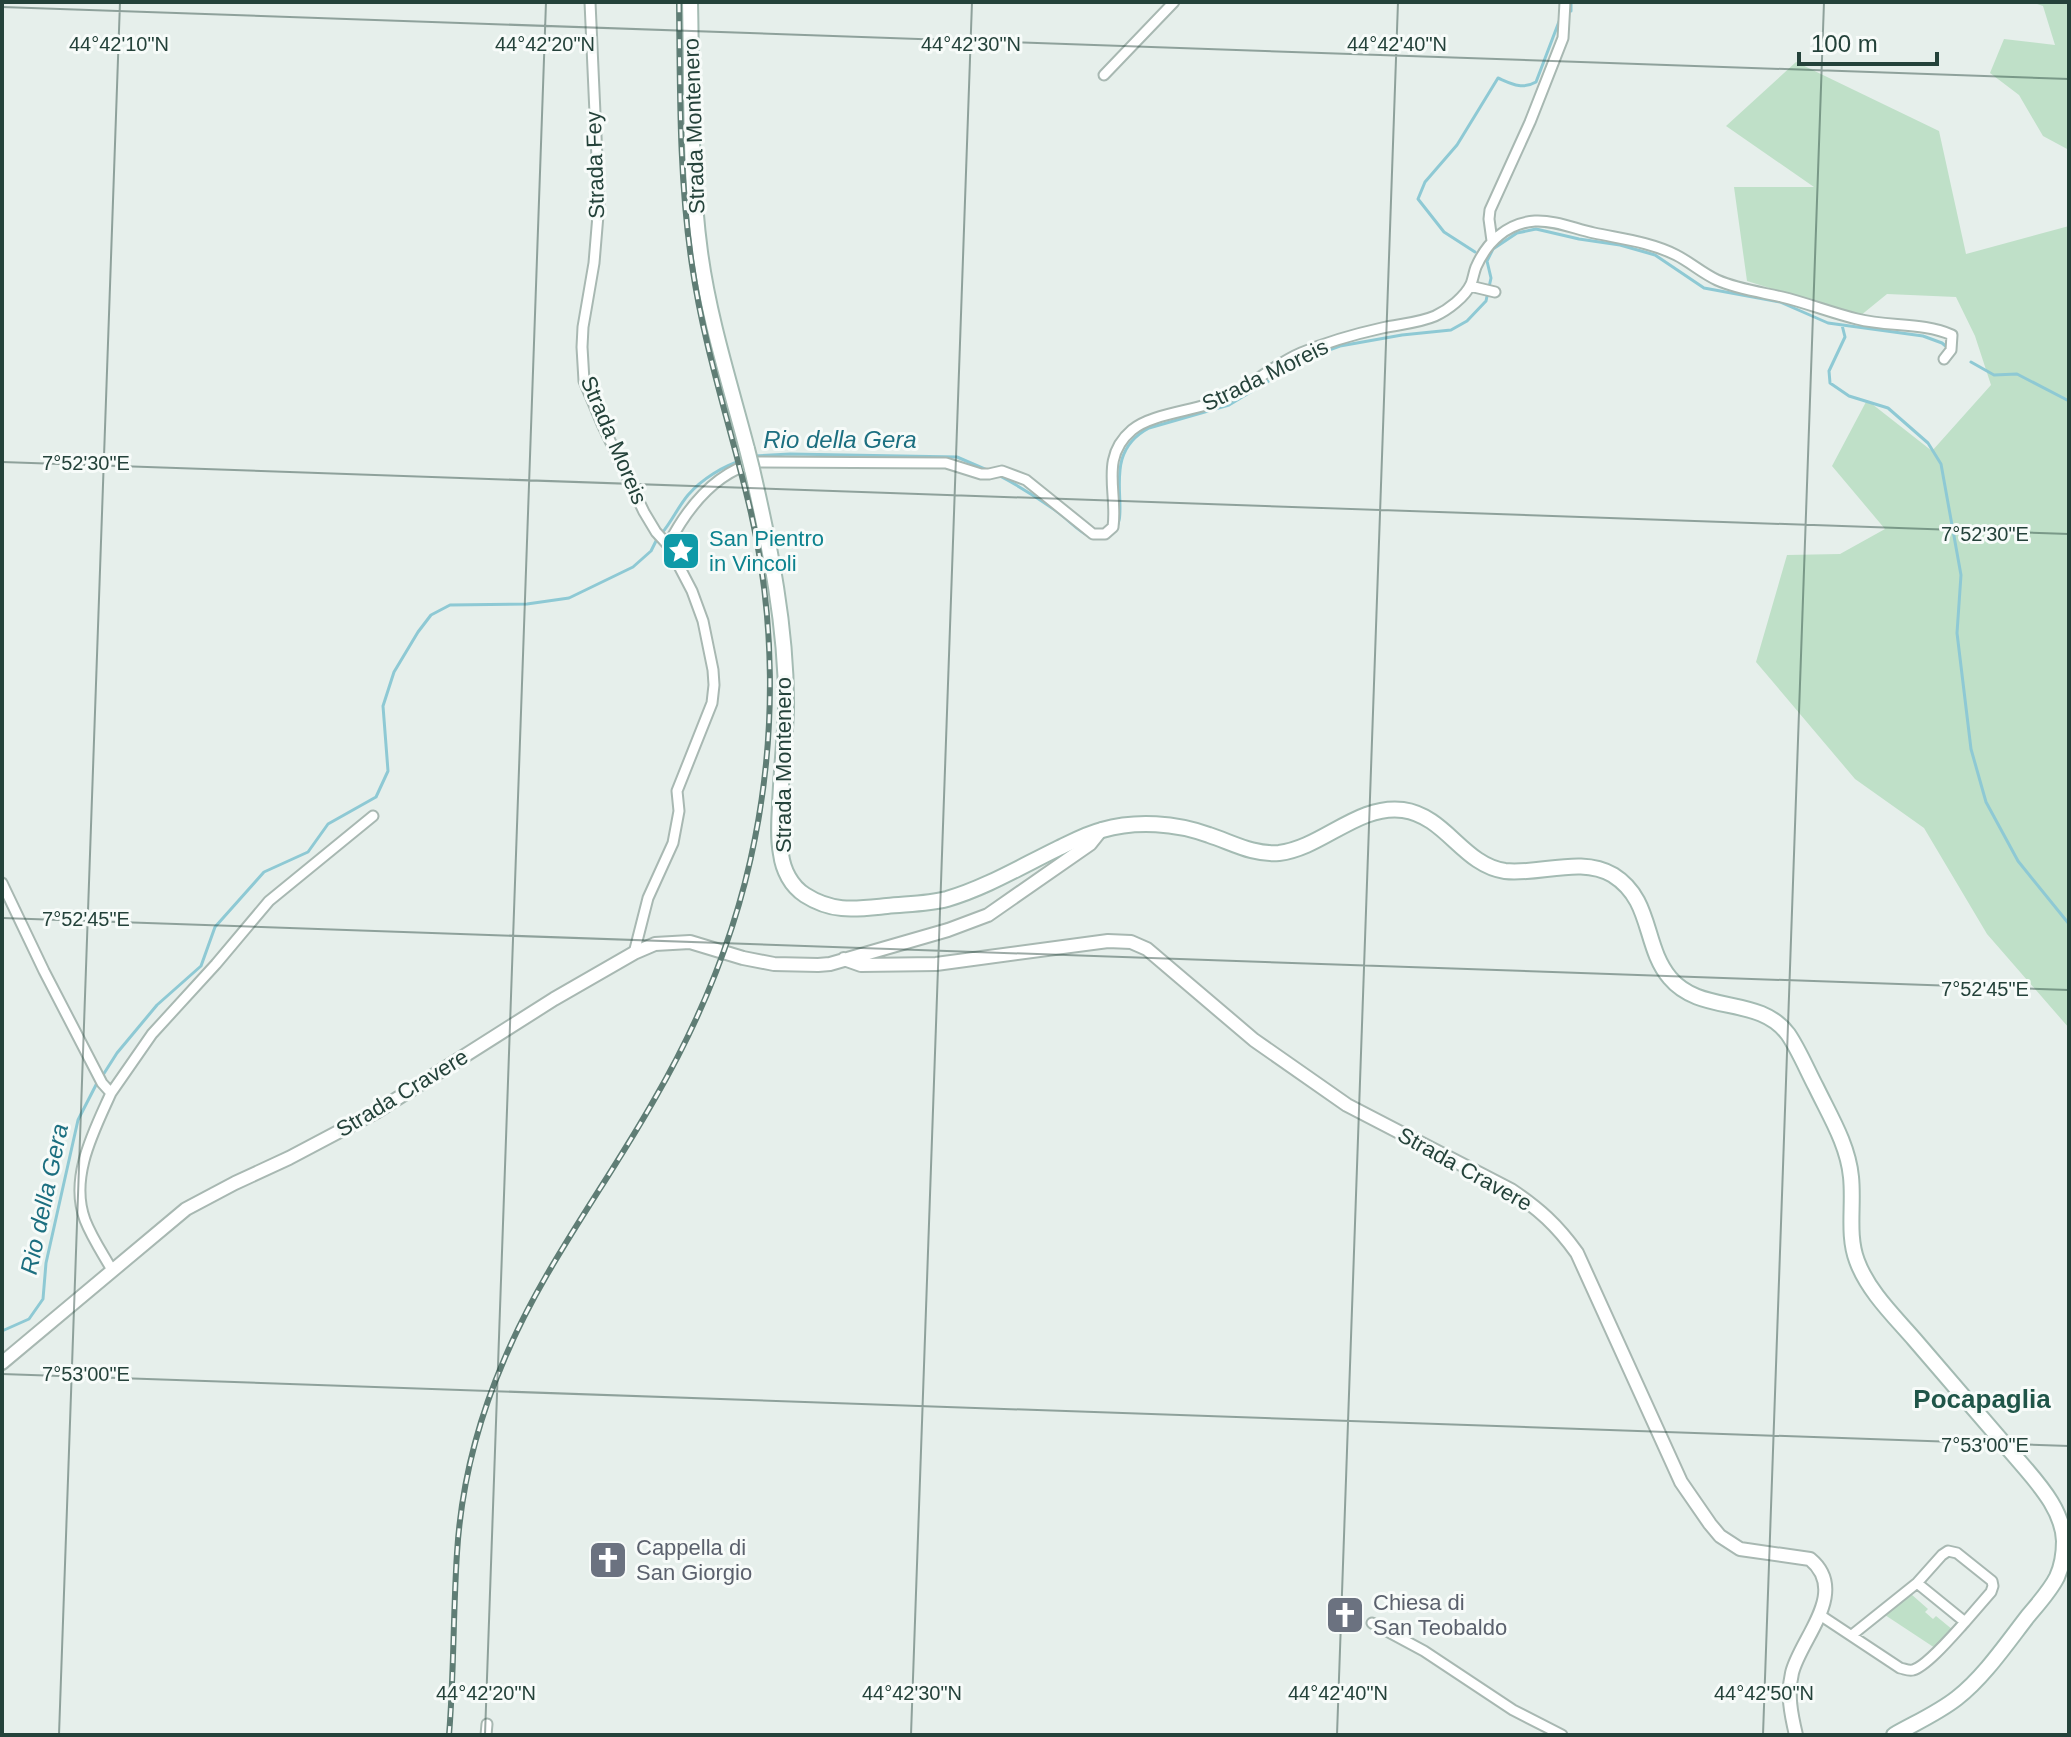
<svg xmlns="http://www.w3.org/2000/svg" width="2071" height="1737" viewBox="0 0 2071 1737" font-family="Arial,sans-serif">
  <rect width="100%" height="100%" fill="#e6efeb"/>
  <path fill="#bfe0c8" d="M2031 2H2069V150L2043 136 2019 95 1990 73 2004 39 2055 45 2043 6Z
    M1796 62 1939 131 1966 254 2069 226V1028L1987 934 1924 828 1855 779 1756 662 1787 555 1840 554 1885 529 1832 466 1867 400 1932 451 1991 385 1975 336 1956 297 1887 294 1860 316 1747 281 1734 187H1814L1726 126Z
    M1911 1594 1928 1609 1925 1612 1933 1619 1936 1616 1953 1630 1935 1648 1885 1615Z"/>
  <g fill="none" stroke-linecap="round" stroke-linejoin="round">
    <path stroke="#8ec9d4" stroke-width="3" d="M1571 11V2
      M1475 252 1444 232 1418 199 1425 182 1457 145 1498 78C1512 84 1522 90 1536 82L1560 19
      M1842 325 1845 337 1829 371 1830 383 1849 396 1888 408 1928 443 1941 464 1961 575 1957 633 1971 749 1986 802 2018 861 2069 924
      M1971 362 1994 375 2017 374 2069 401
      M754 456 790 454 957 457 987 470
      M998 475C1019 486 1040 499 1059 513 1070 521 1079 532 1091 537
      M662 533C672 521 678 507 688 495 702 479 723 466 743 460
      M1109 536C1138 518 1094 457 1149 428L1229 405 1307 358 1340 346 1402 335 1451 330 1467 321 1486 301 1491 278 1487 261 1493 249 1517 233 1536 229 1579 239 1620 245 1655 255 1704 288 1780 302 1828 323 1923 336 1942 343 1948 348
      M103 1075 117 1053 157 1005 201 966 215 927 264 872 308 852 328 824 376 797 388 771 383 706 394 672 418 632 431 615 450 605 527 604 569 598 633 567 651 551 657 539
      M2 1331 29 1319 43 1299 46 1263 78 1120 98 1081"/>
    <defs>
      <path id="minor" d="M590 2 599 203 594 263 583 327 582 347 584 381 602 424 644 512 656 532 668 545 692 591 703 621 713 670 714 685 712 703 677 791 679 811 673 843 648 898 634 953
        M1104 75 1174 2
        M1492 241 1489 219 1490 210 1530 122 1563 38 1565 2
        M1470 286 1495 292
        M668 545C687 508 714 473 756 462L946 463 981 474H989L1002 471 1026 480 1093 534H1105L1113 527C1118 492 1099 458 1132 430 1152 413 1197 411 1223 399 1250 387 1273 365 1301 353 1327 342 1355 334 1382 328 1400 324 1419 323 1435 316 1448 310 1465 297 1471 284 1473 279 1474 272 1476 267 1487 242 1507 223 1535 221 1555 220 1575 229 1594 233 1622 239 1650 242 1676 255 1690 262 1702 273 1717 280 1737 289 1760 292 1782 297 1807 303 1832 313 1857 319 1888 327 1923 322 1952 335L1951 350 1944 359
        M2 883 44 971 102 1083 111 1093C94 1131 69 1177 85 1220 92 1238 103 1254 112 1270
        M111 1093 152 1034 216 964 269 901 373 816
        M1820 1615 1900 1668C1905 1669 1908 1671 1913 1670 1927 1666 1954 1634 1965 1622L1917 1583
        M1372 1623 1424 1651 1513 1710 1562 1735
        M1852 1635 1917 1583 1942 1555 1948 1551 1957 1553 1992 1581 1993 1586 1991 1592 1965 1622
        M486 1735 487 1724"/>
      <path id="tertiary" d="M844 959 861 965 936 964 1108 941 1131 942 1147 949 1254 1040 1347 1105 1511 1190C1539 1209 1557 1225 1577 1253L1681 1482 1710 1524 1720 1536 1740 1549 1810 1559C1850 1592 1800 1639 1792 1673 1787 1694 1791 1714 1796 1735
        M2 1363 186 1209 235 1183 289 1158 376 1112 554 999 634 953 655 944 690 942 743 958 774 964 818 965 830 964 948 930 988 915 1090 844 1102 829"/>
      <path id="secondary" d="M690 2C692 84 689 171 700 252 709 319 730 384 747 449
        M752 469C770 547 787 628 786 709 785 741 781 774 780 806 779 822 778 838 781 854 783 870 791 886 805 895 833 913 856 909 887 906 906 904 928 904 947 899 985 888 1022 866 1057 849 1072 842 1086 834 1102 830 1136 820 1176 823 1209 835 1233 843 1253 855 1279 853 1322 848 1358 804 1403 810 1446 816 1463 865 1505 871 1540 875 1581 856 1613 875 1653 900 1643 946 1670 978 1701 1015 1759 995 1788 1034 1799 1050 1807 1070 1816 1087 1830 1116 1848 1145 1851 1177 1854 1205 1847 1235 1857 1261 1868 1291 1894 1316 1914 1339 1951 1382 1988 1425 2025 1468 2043 1489 2063 1513 2064 1541 2064 1553 2062 1566 2057 1577 2050 1591 2038 1604 2028 1616 2007 1643 1984 1677 1957 1698 1938 1713 1915 1723 1894 1735"/>
    </defs>
    <use href="#minor" stroke="#a8b8b2" stroke-width="13"/>
    <use href="#tertiary" stroke="#a8b8b2" stroke-width="16"/>
    <use href="#secondary" stroke="#a4bbb3" stroke-width="18"/>
    <use href="#minor" stroke="#fff" stroke-width="9"/>
    <use href="#tertiary" stroke="#fff" stroke-width="12"/>
    <use href="#secondary" stroke="#fff" stroke-width="14"/>
    <defs>
      <path id="rail" d="M449 1735C454 1675 453 1614 457 1553 461 1487 478 1420 504 1360 543 1267 605 1187 654 1100 701 1019 737 931 755 838 776 732 775 618 751 513 732 431 704 349 692 265 679 179 680 89 679 2"/>
    </defs>
    <use href="#rail" stroke="#5f7d75" stroke-width="6"/>
    <use href="#rail" stroke="#f7fbf9" stroke-width="3" stroke-dasharray="9" stroke-linecap="butt"/>
    <defs>
      <path id="secondary-bridge" d="M747 449 752 469"/>
    </defs>
    <use href="#secondary-bridge" stroke="#a4bbb3" stroke-width="18" stroke-linecap="butt"/>
    <use href="#secondary-bridge" stroke="#fff" stroke-width="14"/>
  </g>
  <path fill="none" stroke="#24423a" stroke-width="2" stroke-opacity="0.45" d="M2 7 2069 79M2 462 2069 534M2 918 2069 990M2 1374 2069 1446M59 1735 120 2M485 1735 546 2M911 1735 972 2M1337 1735 1398 2M1763 1735 1824 2"/>
  <defs>
    <symbol id="sight-square" viewBox="-11 -11 22 22"><rect x="-9" y="-9" width="18" height="18" rx="4" fill="#0f9aa8" stroke="#f7fbf9"/><path d="M0-6L1.8-2.2L6-1.7L2.9 1.2L3.7 5.4L0 3.3L-3.7 5.4L-2.9 1.2L-6-1.7L-1.8-2.2Z" fill="#fff"/></symbol>
    <symbol id="church-square" viewBox="-11 -11 22 22"><rect x="-9" y="-9" width="18" height="18" rx="4" fill="#6b7280" stroke="#f7fbf9"/><path d="M-1.2-6h2.4v3.5h3.3v2.4h-3.3V6h-2.4V-.1h-3.3v-2.4h3.3Z" fill="#fff"/></symbol>
  </defs>
  <g fill-rule="evenodd">
    <use href="#sight-square" x="659" y="529" width="44" height="44"/>
    <use href="#church-square" x="586" y="1538" width="44" height="44"/>
    <use href="#church-square" x="1323" y="1593" width="44" height="44"/>
  </g>
  <g text-anchor="middle" dominant-baseline="central" stroke-width="6" stroke-linejoin="round" paint-order="stroke">
    <g font-size="22" fill="#24423a" stroke="#f7fbf9">
      <text transform="translate(694 126) rotate(-92)">Strada Montenero</text>
      <text transform="translate(595 165) rotate(-92)">Strada Fey</text>
      <text transform="translate(1265 375) rotate(-26)">Strada Moreis</text>
      <text transform="translate(614 440) rotate(67)">Strada Moreis</text>
      <text transform="translate(783 765) rotate(-90)">Strada Montenero</text>
      <text transform="translate(402 1093) rotate(-31)">Strada Cravere</text>
      <text transform="translate(1465 1169) rotate(29)">Strada Cravere</text>
    </g>
    <g font-size="22" fill="#0d838f" stroke="#f7fbf9" text-anchor="start">
      <text x="709" y="538">San Pientro<tspan x="709" dy="25">in Vincoli</tspan></text>
    </g>
    <g font-size="22" fill="#5b616d" stroke="#f7fbf9" text-anchor="start">
      <text x="636" y="1547">Cappella di<tspan x="636" dy="25">San Giorgio</tspan></text>
      <text x="1373" y="1602">Chiesa di<tspan x="1373" dy="25">San Teobaldo</tspan></text>
    </g>
    <g font-size="24" font-style="italic" fill="#1c6f80" stroke="#f7fbf9">
      <text x="840" y="439">Rio della Gera</text>
      <text transform="translate(44 1199) rotate(-78)">Rio della Gera</text>
    </g>
    <g font-size="26" font-weight="bold" fill="#1f5548" stroke="#f7fbf9">
      <text x="1982" y="1399">Pocapaglia</text>
    </g>
  </g>
  <g font-size="20" text-anchor="middle" fill="#24423a" stroke="#f7fbf9" stroke-width="6" stroke-linejoin="round" paint-order="stroke">
    <text x="119" y="51">44°42'10"N</text>
    <text x="545" y="51">44°42'20"N</text>
    <text x="971" y="51">44°42'30"N</text>
    <text x="1397" y="51">44°42'40"N</text>
    <text x="86" y="470">7°52'30"E</text>
    <text x="1985" y="541">7°52'30"E</text>
    <text x="86" y="926">7°52'45"E</text>
    <text x="1985" y="996">7°52'45"E</text>
    <text x="86" y="1381">7°53'00"E</text>
    <text x="1985" y="1452">7°53'00"E</text>
    <text x="486" y="1700">44°42'20"N</text>
    <text x="912" y="1700">44°42'30"N</text>
    <text x="1338" y="1700">44°42'40"N</text>
    <text x="1764" y="1700">44°42'50"N</text>
  </g>
  <rect width="2071" height="1737" fill="none" stroke="#24423a" stroke-width="8"/>
  <path d="M1799 52v12h138v-12" fill="none" stroke="#24423a" stroke-width="4"/>
  <text x="1811" y="52" font-size="24" fill="#24423a" stroke="#f7fbf9" stroke-width="6" paint-order="stroke">100 m</text>
</svg>
